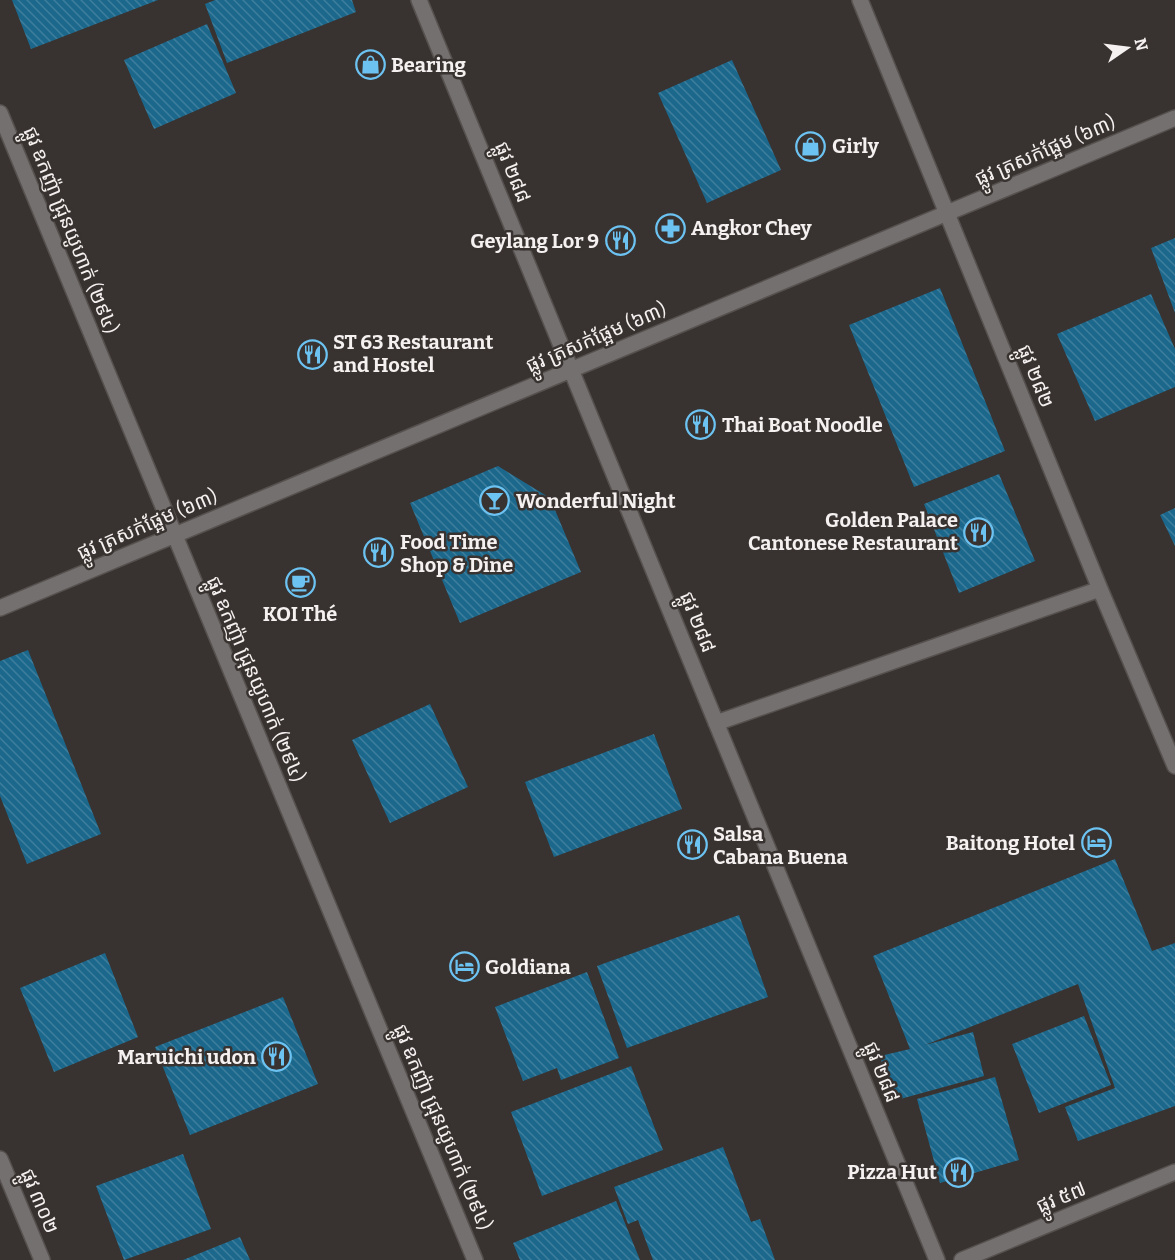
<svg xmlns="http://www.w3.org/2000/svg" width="1175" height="1260" viewBox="0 0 1175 1260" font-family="Bitter,'Noto Sans Khmer',serif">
  <defs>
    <pattern id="building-back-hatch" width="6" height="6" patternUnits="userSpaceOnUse" patternTransform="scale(1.5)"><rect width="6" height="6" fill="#1c688c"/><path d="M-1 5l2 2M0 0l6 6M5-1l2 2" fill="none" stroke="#3e7e9c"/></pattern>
  </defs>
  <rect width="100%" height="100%" fill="#383230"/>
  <path fill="url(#building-back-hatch)" d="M12 0H158L31 49Z
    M215 0H352L356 12 227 63 205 4Z
    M207 24 236 93 154 129 124 60Z
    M732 60 781 170 707 203 658 93Z
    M1175 238V313L1151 248Z
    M940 288 1005 451 914 487 849 325Z
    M1151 294 1175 349V387L1095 421 1057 334Z
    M498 466 550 498 581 572 460 623 410 503Z
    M999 474 1035 561 959 593 924 504Z
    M1175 508V546L1160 515Z
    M28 650 101 834 27 864 0 796V661Z
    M430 704 468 787 390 823 352 740Z
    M654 734 682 809 554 857 525 782Z
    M1115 859 1152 951 1175 943V1106L1078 1141 1065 1107 1115 1088 1078 984 925 1045 973 1032 984 1076 893 1101 880 1056 910 1049 873 956Z
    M739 915 768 997 627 1048 597 966Z
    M105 953 138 1037 54 1072 20 988Z
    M587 972 619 1058 561 1080 557 1068 523 1081 495 1007Z
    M283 997 318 1084 190 1135 155 1047Z
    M1084 1016 1111 1085 1039 1113 1012 1044Z
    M631 1066 663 1150 542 1196 511 1112Z
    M995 1077 1019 1160 940 1183 917 1099Z
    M723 1147 751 1222 760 1219 775 1260H653L638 1220 628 1224 614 1187Z
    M183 1154 211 1229 124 1260 96 1186Z
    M616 1201 640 1260H520L513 1243Z
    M240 1237 250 1260H183Z"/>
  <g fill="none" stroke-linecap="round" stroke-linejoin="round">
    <defs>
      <path id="minor" d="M419 0 937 1260
        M860 0 1100 589 1175 766
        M0 113 475 1260
        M0 608 1175 118
        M716 723 1100 589
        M0 1159 42 1260
        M962 1260 1175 1172"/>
    </defs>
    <use href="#minor" stroke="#56514f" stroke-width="18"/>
    <use href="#minor" stroke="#73706f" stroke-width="15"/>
  </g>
  <defs>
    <symbol id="shop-ring" viewBox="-11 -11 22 22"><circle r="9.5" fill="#383230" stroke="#6cc3f2" stroke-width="1.5"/><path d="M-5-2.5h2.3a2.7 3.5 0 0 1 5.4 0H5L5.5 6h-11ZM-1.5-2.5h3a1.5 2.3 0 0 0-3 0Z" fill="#6cc3f2"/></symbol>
    <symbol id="pharmacy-ring" viewBox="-11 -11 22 22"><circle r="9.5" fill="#383230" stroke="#6cc3f2" stroke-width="1.5"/><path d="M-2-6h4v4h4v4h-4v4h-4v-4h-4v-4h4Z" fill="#6cc3f2"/></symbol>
    <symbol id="restaurant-ring" viewBox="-11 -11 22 22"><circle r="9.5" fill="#383230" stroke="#6cc3f2" stroke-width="1.5"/><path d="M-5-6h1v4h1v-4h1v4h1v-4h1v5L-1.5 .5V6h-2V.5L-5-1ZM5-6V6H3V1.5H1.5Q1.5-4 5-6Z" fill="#6cc3f2"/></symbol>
    <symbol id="bar-ring" viewBox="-11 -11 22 22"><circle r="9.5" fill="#383230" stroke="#6cc3f2" stroke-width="1.5"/><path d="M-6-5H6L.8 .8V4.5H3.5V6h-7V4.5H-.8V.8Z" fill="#6cc3f2"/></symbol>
    <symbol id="cafe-ring" viewBox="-11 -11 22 22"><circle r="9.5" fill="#383230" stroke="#6cc3f2" stroke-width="1.5"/><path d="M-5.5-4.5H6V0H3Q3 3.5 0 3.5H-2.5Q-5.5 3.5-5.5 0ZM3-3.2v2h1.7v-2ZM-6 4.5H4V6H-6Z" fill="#6cc3f2"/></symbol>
    <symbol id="hotel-ring" viewBox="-11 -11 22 22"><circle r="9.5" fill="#383230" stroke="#6cc3f2" stroke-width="1.5"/><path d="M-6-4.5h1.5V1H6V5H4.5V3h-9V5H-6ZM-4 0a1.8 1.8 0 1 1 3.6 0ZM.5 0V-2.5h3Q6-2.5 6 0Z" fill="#6cc3f2"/></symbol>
  </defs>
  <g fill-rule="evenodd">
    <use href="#shop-ring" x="354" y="48" width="33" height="33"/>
    <use href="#shop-ring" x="794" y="130" width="33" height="33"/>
    <use href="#pharmacy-ring" x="654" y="212" width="33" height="33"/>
    <use href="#restaurant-ring" x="604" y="224" width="33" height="33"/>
    <use href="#restaurant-ring" x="296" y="338" width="33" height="33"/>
    <use href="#restaurant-ring" x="684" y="408" width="33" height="33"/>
    <use href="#bar-ring" x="478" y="484" width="33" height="33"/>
    <use href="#restaurant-ring" x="962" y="516" width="33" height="33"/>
    <use href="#restaurant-ring" x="362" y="536" width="33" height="33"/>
    <use href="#cafe-ring" x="284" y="566" width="33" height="33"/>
    <use href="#hotel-ring" x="1080" y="826" width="33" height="33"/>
    <use href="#restaurant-ring" x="676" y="828" width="33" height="33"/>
    <use href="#hotel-ring" x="448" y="950" width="33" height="33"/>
    <use href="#restaurant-ring" x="260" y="1040" width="33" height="33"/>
    <use href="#restaurant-ring" x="942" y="1156" width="33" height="33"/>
  </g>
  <g text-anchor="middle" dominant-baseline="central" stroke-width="5" stroke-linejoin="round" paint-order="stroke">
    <g font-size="20" font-weight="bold" fill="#f5f1f0" stroke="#383230" text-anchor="start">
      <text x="391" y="65">Bearing</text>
      <text x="832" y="146">Girly</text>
      <text x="691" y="228">Angkor Chey</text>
      <text x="599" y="241" text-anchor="end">Geylang Lor 9</text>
      <text x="333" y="342">ST 63 Restaurant<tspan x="333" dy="23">and Hostel</tspan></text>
      <text x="722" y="425">Thai Boat Noodle</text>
      <text x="516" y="501">Wonderful Night</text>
      <text x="958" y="520" text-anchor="end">Golden Palace<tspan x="958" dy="23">Cantonese Restaurant</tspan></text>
      <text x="400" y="542">Food Time<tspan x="400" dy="23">Shop &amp; Dine</tspan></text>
      <text x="300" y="614" text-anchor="middle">KOI Thé</text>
      <text x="713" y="834">Salsa<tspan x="713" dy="23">Cabana Buena</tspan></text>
      <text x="1075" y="843" text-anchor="end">Baitong Hotel</text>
      <text x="485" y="967">Goldiana</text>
      <text x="256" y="1057" text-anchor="end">Maruichi udon</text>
      <text x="937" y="1172" text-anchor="end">Pizza Hut</text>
    </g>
    <g font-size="20" fill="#f5f1f0" stroke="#383230">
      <text transform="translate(1045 150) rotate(-23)">ផ្លូវ ត្រសក់ផ្អែម (៦៣)</text>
      <text transform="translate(513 172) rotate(68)">ផ្លូវ ២៨៨</text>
      <text transform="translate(71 230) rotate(68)">ផ្លូវ ឧកញ៉ា ជ្រុនយូហាក់ (២៩៤)</text>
      <text transform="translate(596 337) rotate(-23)">ផ្លូវ ត្រសក់ផ្អែម (៦៣)</text>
      <text transform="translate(1036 376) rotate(68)">ផ្លូវ ២៨២</text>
      <text transform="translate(147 524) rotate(-23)">ផ្លូវ ត្រសក់ផ្អែម (៦៣)</text>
      <text transform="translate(698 622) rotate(68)">ផ្លូវ ២៨៨</text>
      <text transform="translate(256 679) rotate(67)">ផ្លូវ ឧកញ៉ា ជ្រុនយូហាក់ (២៩៤)</text>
      <text transform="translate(882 1072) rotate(68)">ផ្លូវ ២៨៨</text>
      <text transform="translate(443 1127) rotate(67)">ផ្លូវ ឧកញ៉ា ជ្រុនយូហាក់ (២៩៤)</text>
      <text transform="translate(1061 1197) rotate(-22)">ផ្លូវ ៥៧</text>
      <text transform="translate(40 1201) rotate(67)">ផ្លូវ ៣០២</text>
    </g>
  </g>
  <g transform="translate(1127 48) rotate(76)" stroke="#383230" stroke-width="4.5" paint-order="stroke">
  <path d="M0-4.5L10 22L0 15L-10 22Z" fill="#f5f1f0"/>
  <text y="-9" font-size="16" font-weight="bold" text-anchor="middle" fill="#f5f1f0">N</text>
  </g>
</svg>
